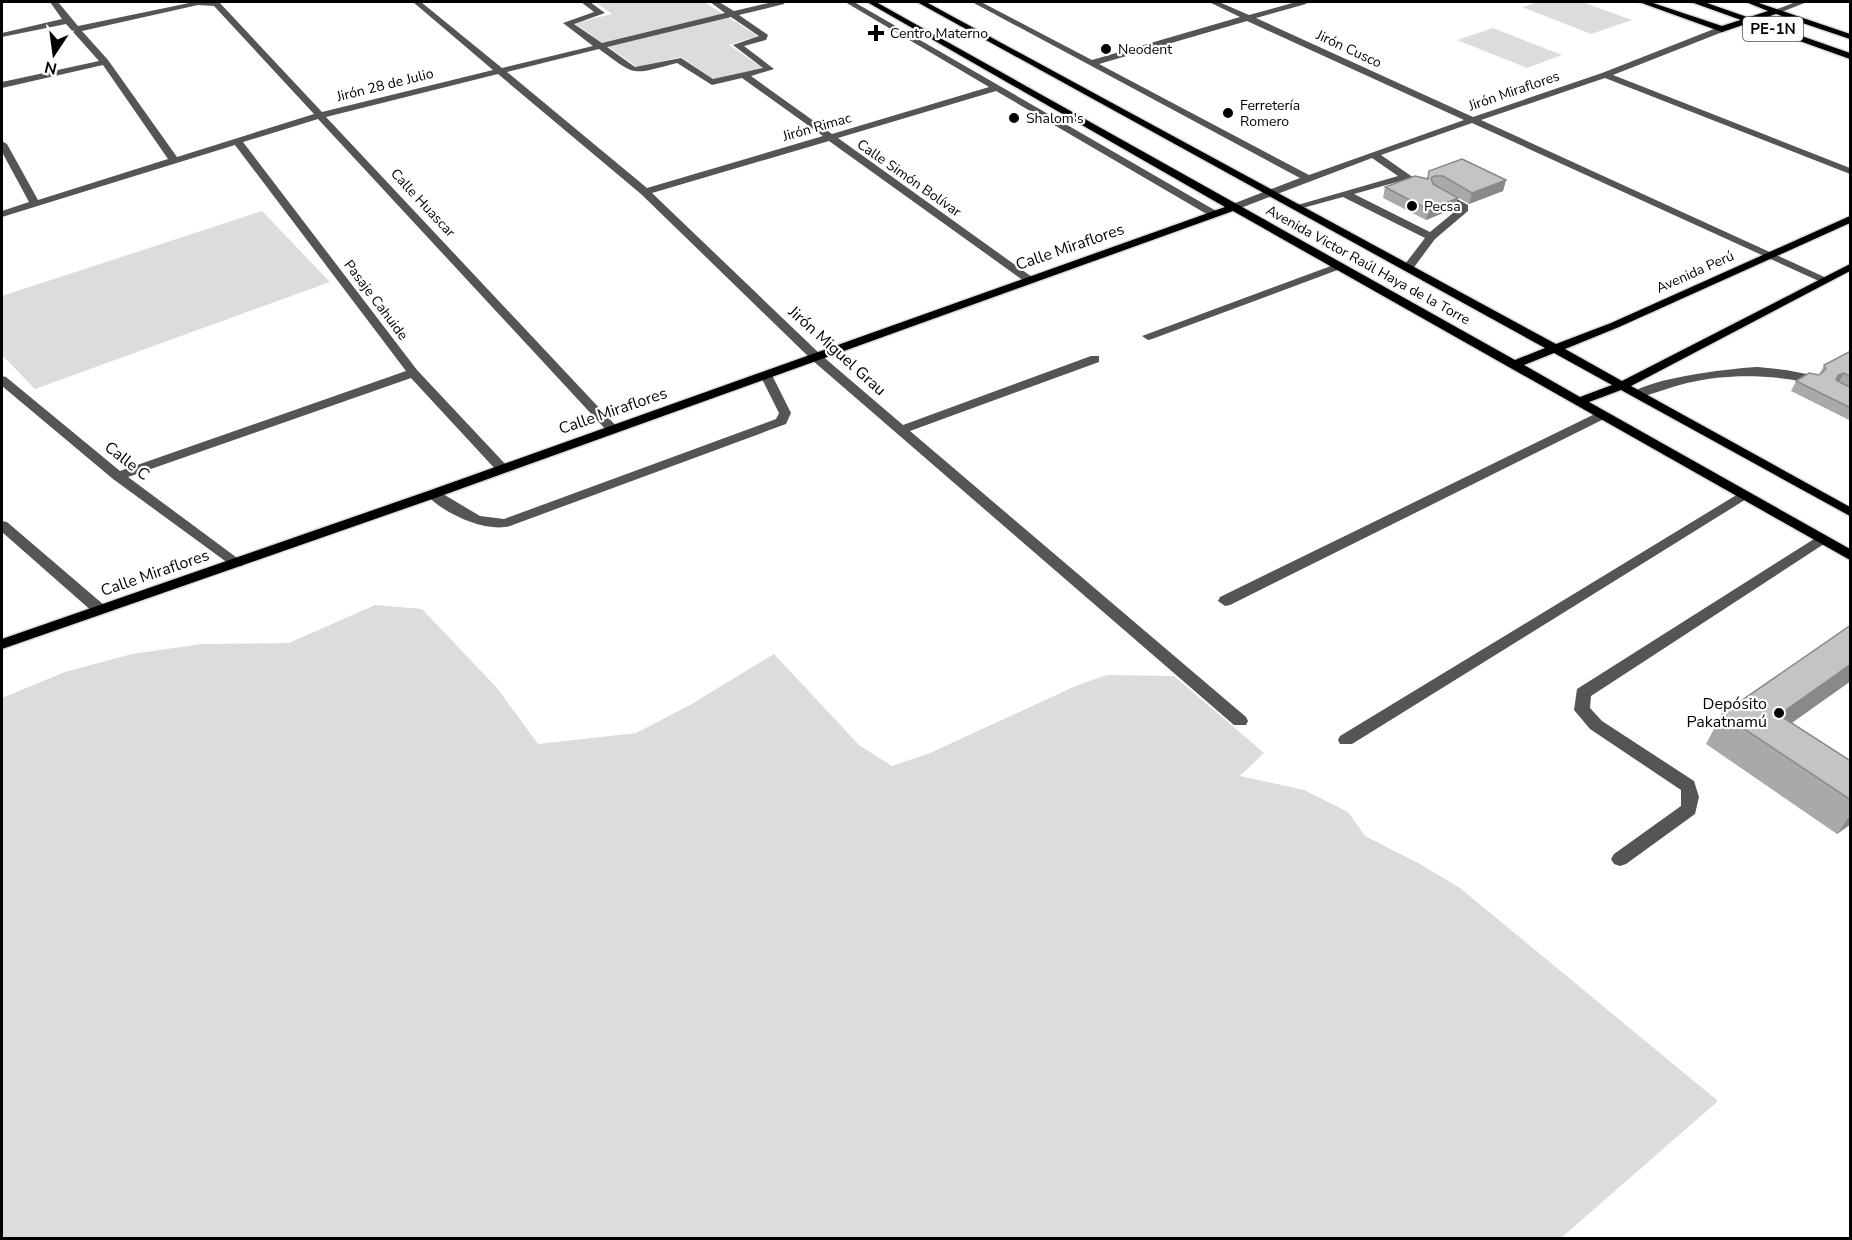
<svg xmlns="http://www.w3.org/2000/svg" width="1852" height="1240" viewBox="0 0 1852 1240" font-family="'Nunito Sans',sans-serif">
  <rect width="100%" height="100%" fill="#fff"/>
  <path fill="#dcdcdc" d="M595 2H704L758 36 729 45 764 69 716 81 681 57 637 67 574 23 612 14Z
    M1539 2H1582L1632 20 1591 34 1522 7Z
    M1493 28 1562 55 1527 68 1457 40Z
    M262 211 330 282 35 389 2 355V296Z
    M375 605 422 609 497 688 538 744 636 733 690 705 774 654 859 745 892 766 930 753 1078 685 1107 675 1174 676 1264 753 1240 776 1304 790 1348 812 1365 836 1420 864 1460 888 1718 1101 1561 1238H2V698L65 672 132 654 201 644 289 643Z"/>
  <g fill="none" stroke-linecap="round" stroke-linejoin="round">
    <defs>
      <path id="major" d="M867 2H876L1515 360 1545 348 917 2H926L1556 344 1611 323 1850 216V223L1619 327 1565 349 1622 381 1850 264V271L1631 386 1850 507V516L1621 390 1589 402 1850 549V560L1233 211 438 497 2 649V639L428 491 1225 207ZM1554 353 1612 385 1580 397 1524 365Z
        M1639 2H1650L1722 26 1768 11 1746 2H1756L1850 34V39L1776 14 1722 32Z"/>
      <path id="highway" d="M1691 2H1704L1850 53V59Z"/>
    </defs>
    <use href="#major" stroke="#dbdbdb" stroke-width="3"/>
    <use href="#highway" stroke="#dbdbdb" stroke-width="3"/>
    <path fill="#555" fill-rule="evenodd" d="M50 2H58L78 26 194 2H219L322 112 493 70 413 2H421L502 68 593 46 563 23 594 12 581 2H590L605 13 574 24 602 43 725 13 710 2H719L734 11 773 2H785L784 4 739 15 768 35 766 40 744 46 774 69 751 76 832 134 989 87 845 2H854L1218 212V216H1210L996 91 838 138 1032 277V281H1024L829 141 652 193 820 354 903 425 1091 356H1099V362L910 431 1246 717 1248 721 1246 725H1234L812 360 641 194 498 74 326 117 619 429 613 433 608 432 318 119 243 142 417 370 509 468 507 471H497L411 378 128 477 244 563 242 566H232L113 479 2 386V376L6 377 120 471 406 371 235 145 2 217V211L29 202 2 152V141L7 144 38 200 168 159 103 65 2 88V82L99 61 66 24 2 37V33L62 19ZM198 5 214 6 314 114 177 157 108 60 82 31ZM731 17 759 36 733 45 763 68 713 79 681 58 635 67 607 47ZM599 49C637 77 631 75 677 63L712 85 742 78 823 136 647 188 507 72Z
      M972 2H981L1092 60 1240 17 1209 2H1219L1249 15 1296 2H1307L1306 4 1256 18 1473 117 1602 73 1719 27H1725V31L1613 75 1850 168V174L1605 78 1481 120 1831 280 1829 282H1821L1472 123 1381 155 1414 178V182L1404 180 1354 194 1430 232 1459 208 1436 196V192H1444L1468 205V211L1435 239 1412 270H1404L1402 268 1425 238 1343 197 1299 209 1294 206 1398 176 1372 158 1238 209H1230V205L1300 178ZM1247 21 1464 120 1309 175 1099 64Z
      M1796 2H1807L1779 13 1772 11Z
      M1339 263 1345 266 1343 268 1152 339 1148 340 1142 336Z
      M1758 367 1786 370 1817 376 1819 379 1813 383C1770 375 1730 373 1687 383 1670 387 1654 394 1637 398L1631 394C1648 378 1733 368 1758 367Z
      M766 371 772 375 791 413 786 424 510 526C486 533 442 513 426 494L428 491H438L480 516 504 519 776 419 779 413 760 375Z
      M1601 411 1607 415 1606 418 1230 605 1225 606 1218 601 1220 597Z
      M1743 491 1748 492 1750 495 1748 498 1352 744H1340L1338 740 1340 736Z
      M2 521 7 522 104 605 106 609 104 613H94L2 532Z
      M1822 534 1829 539 1827 542 1591 696 1590 708 1602 721 1694 781 1699 797 1695 814 1626 864 1620 866 1614 864 1611 859 1614 854 1681 806V790L1590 729 1574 710 1577 689Z"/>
    <use href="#major" fill="#000" fill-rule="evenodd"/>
    <use href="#highway" fill="#000" fill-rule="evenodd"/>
  </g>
  <path fill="#a9a9a9" d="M1429 171 1506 180 1503 191 1469 204 1440 187H1438L1455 208 1426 220 1383 198 1385 187 1427 179Z
    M1851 351V421L1791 391 1796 381 1819 375 1824 365Z
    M1722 714 1792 723 1849 760 1851 759V824L1837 834 1706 744Z"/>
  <path fill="#898989" d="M1506 180 1503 191 1469 204 1472 193Z
    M1458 198 1455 208 1426 220 1429 210Z
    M1844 373 1838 384 1833 386 1838 375Z
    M1851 664V681L1765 742 1779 715Z
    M1851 814V824L1837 834Z"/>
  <path fill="#c4c4c4" stroke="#898989" stroke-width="1.5" d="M1462 159 1506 180 1472 193 1443 176H1434L1431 178 1433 184 1458 198 1429 210 1385 187 1415 176 1428 179 1429 171Z
    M1851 351V377L1844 373 1838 375 1836 380 1851 388V408L1796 381 1809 373 1819 375 1826 369 1824 365Z
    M1851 625V664L1779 715 1849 760 1851 759V800L1722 714Z"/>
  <g fill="#000" stroke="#fff" stroke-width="2">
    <path d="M873 24h6v6h6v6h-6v6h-6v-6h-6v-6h6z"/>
    <circle cx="1106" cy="49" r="6"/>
    <circle cx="1228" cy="113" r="6"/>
    <circle cx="1014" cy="118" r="6"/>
    <circle cx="1412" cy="206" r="6"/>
    <circle cx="1779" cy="713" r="6"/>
  </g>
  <g text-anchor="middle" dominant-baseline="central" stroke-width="4.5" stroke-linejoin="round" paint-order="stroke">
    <g font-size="14" fill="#000" stroke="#fff" text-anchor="start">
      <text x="890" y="33">Centro Materno</text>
      <text x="1118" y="49">Neodent</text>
      <text x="1240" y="105">Ferretería<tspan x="1240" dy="16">Romero</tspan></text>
      <text x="1026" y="118">Shalom's</text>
      <text x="1424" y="206">Pecsa</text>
    </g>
    <g font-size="14" fill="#000" stroke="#fff">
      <text transform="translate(1349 49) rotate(25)">Jirón Cusco</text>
      <text transform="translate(385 85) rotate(-14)">Jirón 28 de Julio</text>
      <text transform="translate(1514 91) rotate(-19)">Jirón Miraflores</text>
      <text transform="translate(817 127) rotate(-16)">Jirón Rimac</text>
      <text transform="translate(909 178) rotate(35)">Calle Simón Bolívar</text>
      <text transform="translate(423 203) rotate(47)">Calle Huascar</text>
      <text transform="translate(1368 265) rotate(29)">Avenida Victor Raúl Haya de la Torre</text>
      <text transform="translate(1695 272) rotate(-24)">Avenida Perú</text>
      <text transform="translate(376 300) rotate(53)">Pasaje Cahuide</text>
    </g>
    <rect fill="#fff" stroke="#4c4c4c" stroke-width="1.5" x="1743" y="17" width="60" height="24" rx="4.5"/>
    <g font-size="15" font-weight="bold" fill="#000">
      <text x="1773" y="29">PE-1N</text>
    </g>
    <g font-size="16" fill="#000" stroke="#fff">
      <text transform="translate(1070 247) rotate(-19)">Calle Miraflores</text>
      <text transform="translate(837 351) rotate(42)">Jirón Miguel Grau</text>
      <text transform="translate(613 411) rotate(-19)">Calle Miraflores</text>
      <text transform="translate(127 461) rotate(38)">Calle C</text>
      <text transform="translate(155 573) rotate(-19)">Calle Miraflores</text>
    </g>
    <g font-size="16" fill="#000" stroke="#fff" text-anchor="end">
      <text x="1767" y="704">Depósito<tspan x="1767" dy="18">Pakatnamú</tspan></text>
    </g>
  </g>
  <rect width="1852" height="1240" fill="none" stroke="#000000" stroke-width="6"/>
  <g transform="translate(54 54) rotate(193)" stroke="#ffffff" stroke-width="4.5" paint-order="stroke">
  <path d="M0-4.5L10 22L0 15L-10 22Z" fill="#000000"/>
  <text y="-9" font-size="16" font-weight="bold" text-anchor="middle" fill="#000000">N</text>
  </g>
</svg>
